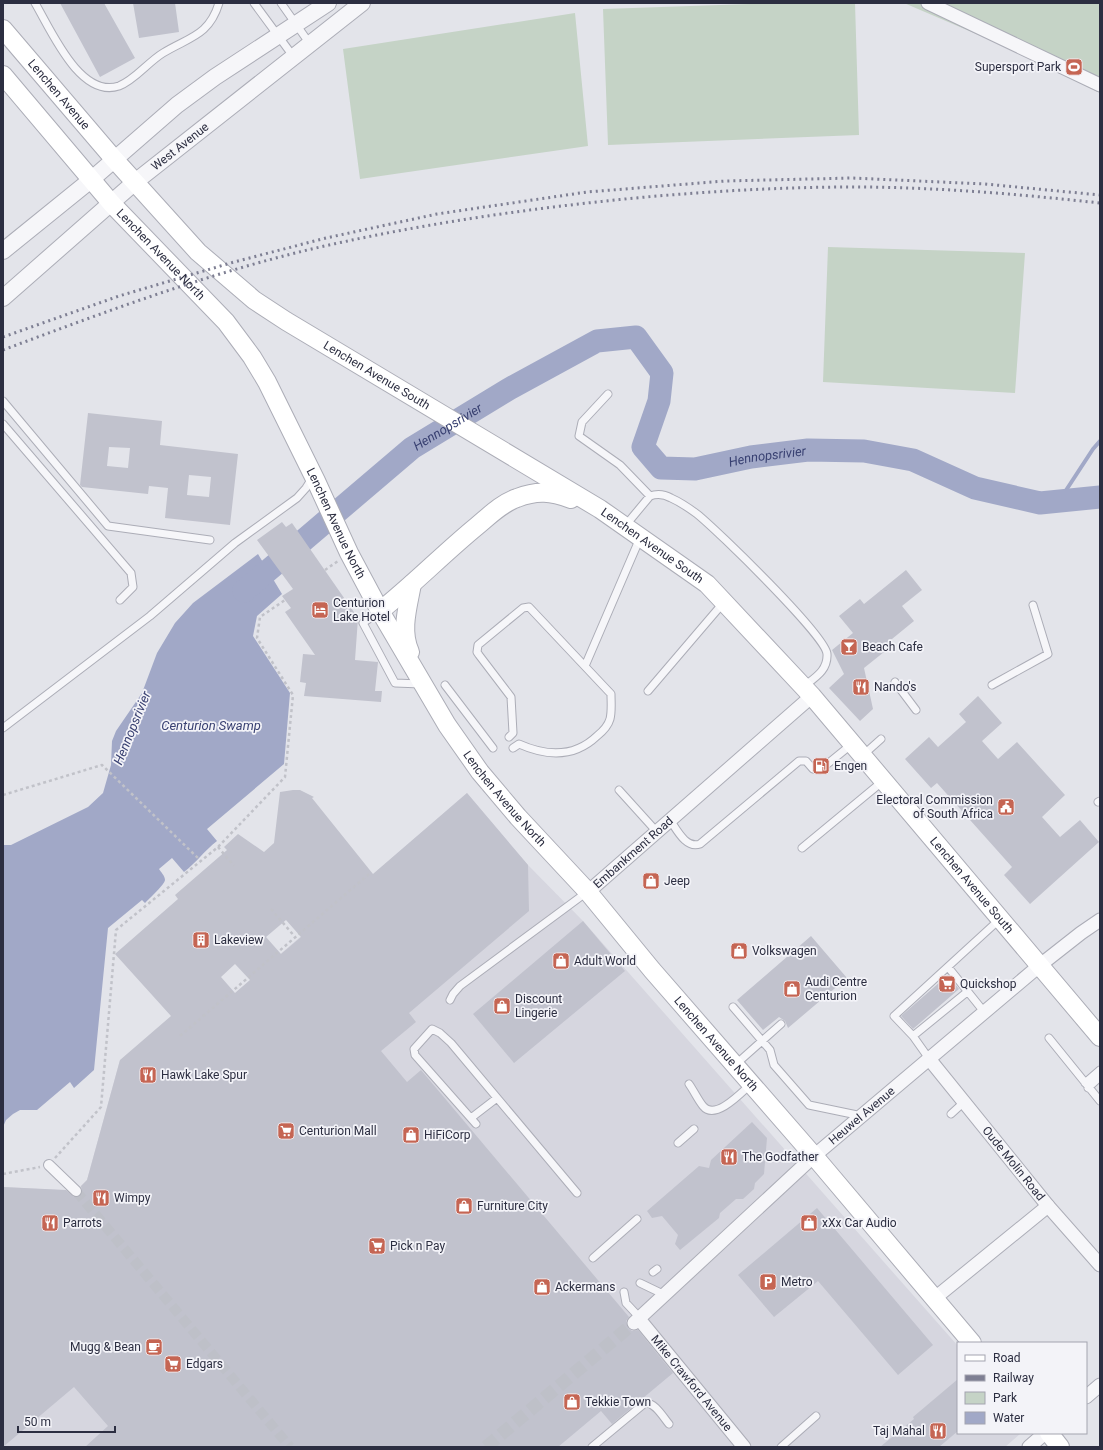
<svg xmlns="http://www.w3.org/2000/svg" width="1103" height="1450" viewBox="0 0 1103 1450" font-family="Roboto,sans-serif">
  <rect width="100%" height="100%" fill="#e3e4ea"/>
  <path fill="#d6d6df" d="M467 793 528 865 583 921 958 1346V1433H1021L1005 1447H3V1187L76 1191 87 1180 120 1060 182 1039Z"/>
  <path fill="#c5d3c6" d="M779 3H855L859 135 608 145 603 9Z
    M904 3H1100V93L995 42Z
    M575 13 588 146 360 179 343 49Z
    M828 247 1025 253 1015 393 823 382Z"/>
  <path fill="#a1a8c7" d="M258 554 282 594 257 616 253 636 290 693 284 764 207 829 217 841C204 851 197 862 184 872L172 858 159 869C161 872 165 876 165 880 165 884 149 899 145 903L142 900 108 928 94 1070 74 1088 70 1082 37 1110H20L13 1114 6 1120 3 1127V845H11L88 807 103 793 111 765 112 741 116 731 142 693 157 653 175 623 193 603Z"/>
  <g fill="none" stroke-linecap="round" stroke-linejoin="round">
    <path stroke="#a1a8c7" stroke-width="4" d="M1059 501 1093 449 1100 441"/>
    <path stroke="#a1a8c7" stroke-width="23" id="s1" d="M244 591 412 448 509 389 597 341 636 337 662 373 659 401 643 447 661 468 695 469 751 457 808 450 864 451 913 460 975 488 1040 503 1100 497"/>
  </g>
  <path fill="#c1c2cd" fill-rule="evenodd" d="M60 3H104L135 58 100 77Z
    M133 3H175L179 32 139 38Z
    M88 413 162 421 160 445 238 454 230 525 165 518 168 488 149 486 148 494 82 487 80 485ZM109 447 130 448 128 468 107 466ZM189 475 211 477 209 497 187 495Z
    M282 522 286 527 292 523 358 618 355 660 378 662 375 691H382L381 702 304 696 306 683 300 682 303 654 315 655 285 612 291 608 282 596 293 589 257 540Z
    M906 570 922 590 902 606 914 621 881 648 884 652 864 668 873 709 860 721 829 688 844 674 832 650 853 633 839 616 860 599 864 604Z
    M978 696 1002 723 982 741 998 759 1017 742 1065 795 1042 817 1060 837 1080 820 1099 842 1030 904 1004 875 1012 867 937 783 931 788 905 759 929 737 938 747 966 722 959 714Z
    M293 790H300L314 797 312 798 373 874 467 793 528 865 529 911 409 1013 416 1022 381 1051 407 1082 421 1070 629 1317 626 1321 628 1328 632 1331 638 1330 673 1373 612 1424 601 1411 558 1447H85L108 1426 74 1387 3 1447V1187L66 1190 74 1197 81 1195 82 1190 81 1186 87 1180 120 1060 171 1016 115 954 178 899 175 895 227 850 224 847 238 834 264 852 274 843 280 792ZM286 920 301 937 281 954 266 937ZM235 964 250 980 235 993 221 977Z
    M583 921 625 971 514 1063 473 1014Z
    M811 936 847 978 788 1028 785 1021 779 1017 763 1030 737 1000Z
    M948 975 959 989 913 1029 901 1016Z
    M752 1122 767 1138 764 1174 755 1183 754 1189 743 1199H736L720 1213 719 1218 680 1250 675 1244 678 1235 662 1216 652 1218 647 1211 699 1166 709 1168 711 1160Z
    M817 1208 933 1345 898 1375 818 1281 774 1317 738 1275Z
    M958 1379V1431L939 1447H880L914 1419 913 1417Z"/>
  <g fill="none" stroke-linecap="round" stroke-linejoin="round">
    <path stroke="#bec0c8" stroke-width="10" stroke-dasharray="10 5" stroke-linecap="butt" d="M76 1191 290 1447"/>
    <path stroke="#bec0c8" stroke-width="13" stroke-dasharray="13 6" stroke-linecap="butt" d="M486 1447 634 1323"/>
    <defs>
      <path id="service" d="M35 3C51 30 80 99 119 86 135 80 148 62 163 53 189 37 209 36 219 3
        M254 3 293 56
        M281 3 310 44
        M608 394 582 422 579 436 620 465 650 496
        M3 401 108 526 210 540
        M3 424 131 573 133 587 120 600
        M625 526 650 496C658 493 664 494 671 498 680 502 689 508 697 514 717 530 826 636 827 654 828 671 814 678 803 687
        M380 611 363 623 395 683 421 684
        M585 666 640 538
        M895 682 916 710
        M445 685 493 748
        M992 685 1048 654 1033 605
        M648 691 724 602
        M3 728 150 616 235 543 297 498 306 488 313 477
        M509 737 513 733 511 697 479 655 477 652 478 645 523 608 529 607 611 694C611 702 612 711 610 719 608 726 602 732 597 736 574 758 546 756 519 744L513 748
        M862 756 881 739
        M619 790 657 832
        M1098 802 1100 801
        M670 820C677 830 686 849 700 844L799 761H806L813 769 820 770 852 744
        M802 848 883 781
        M948 967 985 1013
        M450 1000 453 994 460 986 587 892
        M733 1007 770 1050 774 1065 809 1105 862 1116
        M913 1036 967 992
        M1049 1038 1100 1101
        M930 1060 913 1036 894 1016 1000 919
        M735 1065 781 1024
        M1085 1083 1100 1070
        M689 1084C694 1091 698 1100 703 1106 715 1121 741 1093 751 1084
        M1088 1088 1100 1077
        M951 1114 963 1103
        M471 1118 497 1098
        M476 1124 415 1055 414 1049 432 1029 440 1033 451 1043 577 1193
        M678 1143 694 1129
        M593 1258 637 1219
        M653 1272 657 1269
        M640 1283 665 1295
        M624 1292 626 1303 640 1318
        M592 1447 645 1403C655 1402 663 1417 669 1424
        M781 1447 816 1416"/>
      <path id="pedestrian" d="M49 1165 76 1191"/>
      <g id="minor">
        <path d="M928 3 1100 85"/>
        <path id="s2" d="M588 892 812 696"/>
        <path id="s3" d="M930 1060 1048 1206 1100 1265"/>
        <path d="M935 1298 1048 1206"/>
        <path id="s4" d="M639 1319 744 1447"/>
        <path id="s5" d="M634 1323 814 1156 1039 966 1081 933 1100 920"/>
        <path d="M1086 1397 1100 1385"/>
        <path d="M1029 1447 1045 1433"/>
      </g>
      <g id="tertiary">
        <path d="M3 251 92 179 177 105 215 77 328 3"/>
        <path id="s6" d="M3 298 135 182 362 3"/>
      </g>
      <g id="secondary">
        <path id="s7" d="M3 29 114 159 198 252 254 300 286 321 600 509 707 584 812 696 1100 1037"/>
        <path id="s8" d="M3 75 112 204 226 322 252 357 267 382 316 481 349 553 380 611 447 725 480 772 518 817 588 892 652 970 814 1156 972 1343"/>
        <path d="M380 611C414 584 444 553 477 526 489 516 502 503 517 498 538 490 551 492 571 499"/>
        <path d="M410 652C400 631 408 606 412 584"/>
        <path d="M1049 1433 1060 1447"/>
      </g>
    </defs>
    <use href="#service" stroke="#acadb7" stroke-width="9"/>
    <use href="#pedestrian" stroke="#acadb7" stroke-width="12"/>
    <use href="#minor" stroke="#acadb7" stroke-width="15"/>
    <use href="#tertiary" stroke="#acadb7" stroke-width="18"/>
    <use href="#secondary" stroke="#acadb7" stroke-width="20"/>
    <path stroke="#c1c2c9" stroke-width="2.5" stroke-dasharray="3 3" stroke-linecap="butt" d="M325 570 338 561
      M3 795 102 765 201 861
      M218 847 234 866
      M271 909 296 938
      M180 1036 369 874
      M55 1158 101 1107 116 930 218 847 285 777 293 695 257 638 260 617 285 600
      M3 1174 40 1167"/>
    <use href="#service" stroke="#f6f6f9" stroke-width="7"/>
    <use href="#pedestrian" stroke="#f6f6f9" stroke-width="10"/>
    <use href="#minor" stroke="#f6f6f9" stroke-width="13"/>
    <use href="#tertiary" stroke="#f6f6f9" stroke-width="16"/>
    <use href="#secondary" stroke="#fff" stroke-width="18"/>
    <path stroke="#7e7f93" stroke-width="3" stroke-dasharray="2 4" stroke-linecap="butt" d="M3 337 119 296 234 262 326 238 437 214 587 192 725 181 852 178 985 184 1100 195
      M3 350C110 310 217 270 329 245 433 222 539 207 646 197 715 191 784 187 853 187 936 187 1018 194 1100 203"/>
  </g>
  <defs>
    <symbol id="stadium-square" viewBox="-11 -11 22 22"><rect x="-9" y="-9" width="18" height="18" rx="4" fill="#c56553" stroke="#f3f3f8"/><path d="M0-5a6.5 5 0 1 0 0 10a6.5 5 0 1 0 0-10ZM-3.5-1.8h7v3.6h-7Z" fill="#fff"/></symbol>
    <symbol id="hotel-square" viewBox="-11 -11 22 22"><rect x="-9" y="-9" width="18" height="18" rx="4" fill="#c56553" stroke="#f3f3f8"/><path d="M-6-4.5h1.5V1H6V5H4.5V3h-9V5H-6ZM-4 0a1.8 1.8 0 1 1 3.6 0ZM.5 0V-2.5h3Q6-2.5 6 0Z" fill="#fff"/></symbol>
    <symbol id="bar-square" viewBox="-11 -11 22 22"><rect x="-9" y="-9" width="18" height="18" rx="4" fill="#c56553" stroke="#f3f3f8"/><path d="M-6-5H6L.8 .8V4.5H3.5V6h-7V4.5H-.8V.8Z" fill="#fff"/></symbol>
    <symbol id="restaurant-square" viewBox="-11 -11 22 22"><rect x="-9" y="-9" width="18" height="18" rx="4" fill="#c56553" stroke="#f3f3f8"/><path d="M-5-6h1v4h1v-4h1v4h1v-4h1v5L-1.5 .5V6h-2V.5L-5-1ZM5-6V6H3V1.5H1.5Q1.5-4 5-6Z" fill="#fff"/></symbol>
    <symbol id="fuel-square" viewBox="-11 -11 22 22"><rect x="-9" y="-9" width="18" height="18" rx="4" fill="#c56553" stroke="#f3f3f8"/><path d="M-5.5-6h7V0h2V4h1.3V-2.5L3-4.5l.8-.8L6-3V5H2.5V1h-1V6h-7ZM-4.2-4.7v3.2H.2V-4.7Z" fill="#fff"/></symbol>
    <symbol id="civic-square" viewBox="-11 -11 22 22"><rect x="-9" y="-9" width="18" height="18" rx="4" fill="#c56553" stroke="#f3f3f8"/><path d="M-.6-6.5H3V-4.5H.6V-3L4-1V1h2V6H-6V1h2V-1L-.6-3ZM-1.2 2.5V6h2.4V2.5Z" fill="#fff"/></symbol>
    <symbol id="shop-square" viewBox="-11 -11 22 22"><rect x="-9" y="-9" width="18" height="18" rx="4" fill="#c56553" stroke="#f3f3f8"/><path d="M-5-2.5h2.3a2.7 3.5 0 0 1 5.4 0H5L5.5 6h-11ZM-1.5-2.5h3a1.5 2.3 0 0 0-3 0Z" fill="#fff"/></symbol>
    <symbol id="building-square" viewBox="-11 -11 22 22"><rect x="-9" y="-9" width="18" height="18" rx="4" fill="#c56553" stroke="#f3f3f8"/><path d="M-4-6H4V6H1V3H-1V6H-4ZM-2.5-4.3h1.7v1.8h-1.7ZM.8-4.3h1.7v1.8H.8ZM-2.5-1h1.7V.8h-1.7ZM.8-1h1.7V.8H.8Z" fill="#fff"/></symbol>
    <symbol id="supermarket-square" viewBox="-11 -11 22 22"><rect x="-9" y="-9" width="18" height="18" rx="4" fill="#c56553" stroke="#f3f3f8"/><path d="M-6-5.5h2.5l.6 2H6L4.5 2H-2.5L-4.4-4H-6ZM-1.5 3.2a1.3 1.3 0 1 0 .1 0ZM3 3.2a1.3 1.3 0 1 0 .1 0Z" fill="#fff"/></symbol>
    <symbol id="parking-square" viewBox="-11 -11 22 22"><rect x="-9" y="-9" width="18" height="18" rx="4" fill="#c56553" stroke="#f3f3f8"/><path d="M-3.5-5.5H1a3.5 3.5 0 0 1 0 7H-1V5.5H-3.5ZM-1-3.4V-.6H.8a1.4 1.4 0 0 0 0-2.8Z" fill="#fff"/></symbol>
    <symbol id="cafe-square" viewBox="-11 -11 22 22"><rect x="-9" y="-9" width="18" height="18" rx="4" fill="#c56553" stroke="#f3f3f8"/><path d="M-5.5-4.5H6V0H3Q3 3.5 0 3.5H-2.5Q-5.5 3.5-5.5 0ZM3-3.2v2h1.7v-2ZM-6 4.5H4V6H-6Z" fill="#fff"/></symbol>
  </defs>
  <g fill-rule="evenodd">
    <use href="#stadium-square" x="1064" y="57" width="20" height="20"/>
    <use href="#hotel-square" x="310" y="600" width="20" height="20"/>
    <use href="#bar-square" x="839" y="637" width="20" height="20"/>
    <use href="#restaurant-square" x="851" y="677" width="20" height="20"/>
    <use href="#fuel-square" x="811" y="756" width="20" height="20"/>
    <use href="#civic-square" x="996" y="797" width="20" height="20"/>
    <use href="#shop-square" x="641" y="871" width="20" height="20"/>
    <use href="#building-square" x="191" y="930" width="20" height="20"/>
    <use href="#shop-square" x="729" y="941" width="20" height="20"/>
    <use href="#shop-square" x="551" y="951" width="20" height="20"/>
    <use href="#supermarket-square" x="937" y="974" width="20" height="20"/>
    <use href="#shop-square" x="782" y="979" width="20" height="20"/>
    <use href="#shop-square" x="492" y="996" width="20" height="20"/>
    <use href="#restaurant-square" x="138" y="1065" width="20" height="20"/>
    <use href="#supermarket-square" x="276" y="1121" width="20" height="20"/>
    <use href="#shop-square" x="401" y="1125" width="20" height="20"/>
    <use href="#restaurant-square" x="719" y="1147" width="20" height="20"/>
    <use href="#restaurant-square" x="91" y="1188" width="20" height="20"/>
    <use href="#shop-square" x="454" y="1196" width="20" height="20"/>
    <use href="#restaurant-square" x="40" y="1213" width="20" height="20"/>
    <use href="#shop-square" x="799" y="1213" width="20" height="20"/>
    <use href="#supermarket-square" x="367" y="1236" width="20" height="20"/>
    <use href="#parking-square" x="758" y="1272" width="20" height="20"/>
    <use href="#shop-square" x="532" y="1277" width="20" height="20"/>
    <use href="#cafe-square" x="144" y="1337" width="20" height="20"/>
    <use href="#supermarket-square" x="163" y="1354" width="20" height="20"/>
    <use href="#shop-square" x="562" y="1392" width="20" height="20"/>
    <use href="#restaurant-square" x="928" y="1421" width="20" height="20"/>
  </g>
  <g text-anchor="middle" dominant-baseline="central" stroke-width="3.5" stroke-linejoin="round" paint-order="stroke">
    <g font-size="12" fill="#2c2e41" stroke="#f3f3f8" text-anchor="start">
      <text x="1061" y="67" text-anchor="end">Supersport Park</text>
      <text x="333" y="603">Centurion<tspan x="333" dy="14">Lake Hotel</tspan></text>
      <text x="862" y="647">Beach Cafe</text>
      <text x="874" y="687">Nando's</text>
      <text x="834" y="766">Engen</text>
      <text x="993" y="800" text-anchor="end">Electoral Commission<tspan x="993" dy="14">of South Africa</tspan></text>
      <text x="664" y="881">Jeep</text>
      <text x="214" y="940">Lakeview</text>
      <text x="752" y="951">Volkswagen</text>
      <text x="574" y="961">Adult World</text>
      <text x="805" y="982">Audi Centre<tspan x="805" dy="14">Centurion</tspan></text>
      <text x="960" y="984">Quickshop</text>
      <text x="515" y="999">Discount<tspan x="515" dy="14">Lingerie</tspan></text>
      <text x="161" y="1075">Hawk Lake Spur</text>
      <text x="299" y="1131">Centurion Mall</text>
      <text x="424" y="1135">HiFiCorp</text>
      <text x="742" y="1157">The Godfather</text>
      <text x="114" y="1198">Wimpy</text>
      <text x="477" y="1206">Furniture City</text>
      <text x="63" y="1223">Parrots</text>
      <text x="822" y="1223">xXx Car Audio</text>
      <text x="390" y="1246">Pick n Pay</text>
      <text x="781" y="1282">Metro</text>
      <text x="555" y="1287">Ackermans</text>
      <text x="141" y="1347" text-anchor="end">Mugg &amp; Bean</text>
      <text x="186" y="1364">Edgars</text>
      <text x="585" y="1402">Tekkie Town</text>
      <text x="925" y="1431" text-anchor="end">Taj Mahal</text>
    </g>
    <g font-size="12" fill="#2c2e41" stroke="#f3f3f8">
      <text stroke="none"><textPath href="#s7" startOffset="86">Lenchen Avenue</textPath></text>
      <text stroke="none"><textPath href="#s6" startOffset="233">West Avenue</textPath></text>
      <text stroke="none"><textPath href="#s8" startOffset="239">Lenchen Avenue North</textPath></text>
      <text stroke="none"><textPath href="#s7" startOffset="514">Lenchen Avenue South</textPath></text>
      <text stroke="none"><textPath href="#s8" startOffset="563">Lenchen Avenue North</textPath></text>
      <text stroke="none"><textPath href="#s7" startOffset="838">Lenchen Avenue South</textPath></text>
      <text stroke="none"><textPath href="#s8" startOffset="887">Lenchen Avenue North</textPath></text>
      <text stroke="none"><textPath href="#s2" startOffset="60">Embankment Road</textPath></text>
      <text stroke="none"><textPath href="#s7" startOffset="1306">Lenchen Avenue South</textPath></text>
      <text stroke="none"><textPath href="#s8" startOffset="1211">Lenchen Avenue North</textPath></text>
      <text stroke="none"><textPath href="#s5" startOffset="308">Heuwel Avenue</textPath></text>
      <text stroke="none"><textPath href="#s3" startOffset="133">Oude Molin Road</textPath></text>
      <text stroke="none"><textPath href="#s4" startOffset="83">Mike Crawford Avenue</textPath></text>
    </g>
    <g font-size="13" font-style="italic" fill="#394172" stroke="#f3f3f8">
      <text stroke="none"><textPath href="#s1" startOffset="262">Hennopsrivier</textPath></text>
      <text stroke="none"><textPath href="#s1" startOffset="730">Hennopsrivier</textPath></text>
      <text x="211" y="725">Centurion Swamp</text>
      <text transform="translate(132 728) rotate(-68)">Hennopsrivier</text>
    </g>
  </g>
  <rect width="1103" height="1450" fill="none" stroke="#2c2e41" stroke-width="8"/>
  <rect x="957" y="1342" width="130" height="92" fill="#f3f3f8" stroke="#a3a4af"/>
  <rect x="965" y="1355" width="20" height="6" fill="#ffffff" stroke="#a3a4af"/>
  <text x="993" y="1362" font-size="12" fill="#2c2e41">Road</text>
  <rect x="965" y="1375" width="20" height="6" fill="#7e7f93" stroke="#a3a4af"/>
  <text x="993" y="1382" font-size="12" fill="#2c2e41">Railway</text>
  <rect x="965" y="1392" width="20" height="12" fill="#c5d3c6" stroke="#a3a4af"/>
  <text x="993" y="1402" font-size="12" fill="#2c2e41">Park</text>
  <rect x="965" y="1412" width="20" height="12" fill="#a1a8c7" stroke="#a3a4af"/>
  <text x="993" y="1422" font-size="12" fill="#2c2e41">Water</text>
  <path d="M18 1426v6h97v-6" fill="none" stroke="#2c2e41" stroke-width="2"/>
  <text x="24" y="1426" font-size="12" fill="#2c2e41" stroke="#f3f3f8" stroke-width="3" paint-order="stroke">50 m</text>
</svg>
